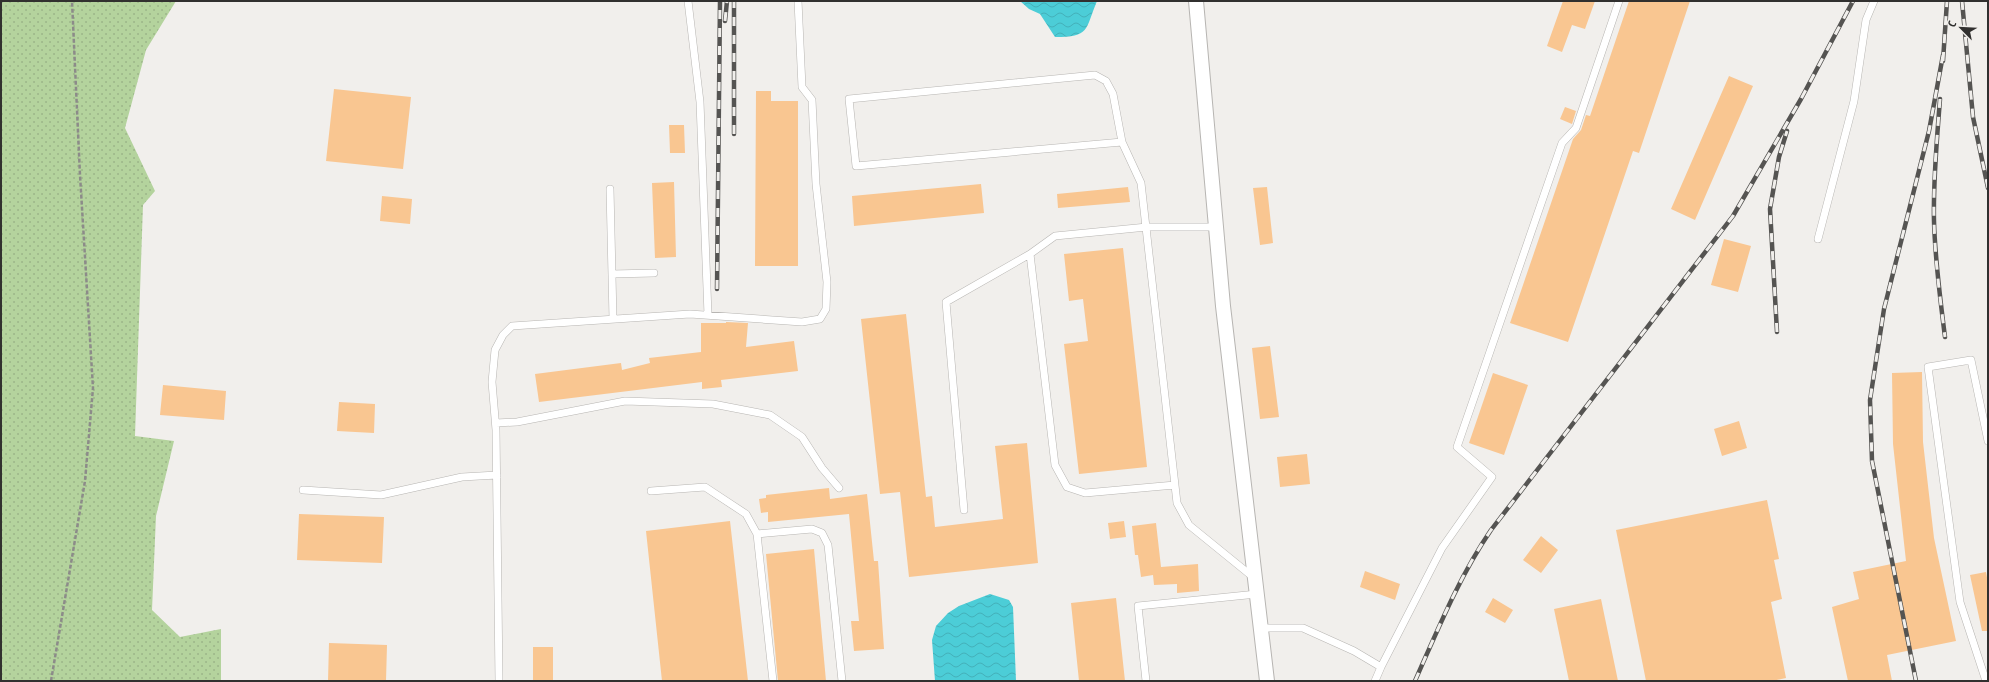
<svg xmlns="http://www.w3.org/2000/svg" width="1989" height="682" viewBox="0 0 1989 682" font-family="'PT Sans Narrow',sans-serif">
  <defs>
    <pattern id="grass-dots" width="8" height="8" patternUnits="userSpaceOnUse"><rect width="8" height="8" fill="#b4d39d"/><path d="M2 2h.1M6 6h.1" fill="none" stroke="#9bb588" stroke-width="1.8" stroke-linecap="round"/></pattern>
    <pattern id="water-waves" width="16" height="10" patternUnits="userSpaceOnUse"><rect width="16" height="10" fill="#4ccdd7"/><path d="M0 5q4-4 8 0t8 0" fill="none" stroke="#43b0b9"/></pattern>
  </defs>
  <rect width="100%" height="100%" fill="#f1efec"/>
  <path fill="url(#grass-dots)" d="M1 1H176L146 50 125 128 155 191 143 205 135 436 174 441 156 516 152 610 180 637 221 629V681H1Z"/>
  <path fill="url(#water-waves)" d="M1020 1H1097C1085 30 1090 37 1055 37L1040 14 1029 9Z
    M990 594 1009 600 1013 607 1016 681H935L932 640 936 626 948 613 959 606Z"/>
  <path fill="#f9c691" d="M1563 1H1595L1585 29 1572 25 1562 52 1547 46Z
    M1629 1H1690L1639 153 1633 151 1568 342 1510 323 1573 139 1581 130 1586 115 1590 116Z
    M1729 76 1753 86 1695 220 1671 209Z
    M334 89 411 97 403 169 326 161Z
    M756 91H771V101H798V266H755Z
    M1565 107 1576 111 1572 124 1560 119Z
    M669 125H684L685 153H670Z
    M674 182 676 257 655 258 652 183Z
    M981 184 984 213 854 226 852 196Z
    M1128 187 1130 202 1058 208 1057 194Z
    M1267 187 1273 243 1260 245 1253 188Z
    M382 196 412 199 410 224 380 221Z
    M1724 239 1751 246 1738 292 1711 285Z
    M1123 248 1147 467 1079 474 1064 344 1088 341 1083 299 1069 301 1064 254Z
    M906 314 926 497 932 496 935 527 1003 519 995 446 1027 443 1038 563 909 577 900 492 880 494 861 319Z
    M726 322 748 323 746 347 794 341 798 371 721 380 722 387 702 389V382L539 402 535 374 621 363 622 370 650 363 649 358 701 352V323H726Z
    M1270 346 1279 417 1260 419 1252 348Z
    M1922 372 1923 442 1934 538 1956 641 1887 655 1892 681H1848L1832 607 1859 599 1853 572 1906 561 1893 444 1892 373Z
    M1493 373 1528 385 1504 455 1469 443Z
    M163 385 226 391 224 420 160 415Z
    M339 402 375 404 374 433 337 431Z
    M1739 421 1747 448 1722 456 1714 429Z
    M1307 454 1310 484 1280 487 1277 457Z
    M829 488 830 499 867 494 874 561H878L884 649 854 651 851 621H859L849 514 768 522V512L761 513 759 499 766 498V495Z
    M1767 500 1779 559 1774 560 1782 599 1771 602 1786 678 1772 681H1646L1616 530Z
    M299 514 384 517 382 563 297 560Z
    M730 521 748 681H662L646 531Z
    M1124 521 1126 537 1110 539 1108 523Z
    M1156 523 1161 567 1198 564 1199 591 1177 593V584L1154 585 1153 575 1141 577 1138 555H1135L1132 526Z
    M1541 536 1558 550 1541 573 1523 560Z
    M814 549 826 681H778L766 554Z
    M1365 571 1400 584 1395 600 1360 587Z
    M1986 572 1988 583V631H1982L1970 575Z
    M1116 598 1125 681H1079L1071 603Z
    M1493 598 1513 610 1505 623 1485 612Z
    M1601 599 1618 681H1569L1554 609Z
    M329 643 387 645 386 681H328Z
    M533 647H553V681H533Z"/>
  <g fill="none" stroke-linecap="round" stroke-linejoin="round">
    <defs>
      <path id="service" d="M688 1 700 102 708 315
        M1122 142 1113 94 1106 81 1095 75 849 99 856 166 1122 142 1141 183 1177 503 1189 525 1253 577
        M610 189 613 319
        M1818 239 1854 101 1866 20 1874 1
        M612 274 654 273
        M496 423 517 422 625 401 713 404 770 415 802 437 822 468 839 488
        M1175 485 1085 493 1067 487 1055 465 1030 254 1055 236 1147 227H1216
        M303 490 381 495 462 477 497 475
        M651 491 705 487 746 514 757 534 773 681
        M964 510 946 302 1030 254
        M757 534 812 529 822 533 828 545 842 681
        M1261 628H1303L1354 651 1381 667 1442 548 1492 477 1457 447 1562 143 1576 128 1619 1
        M499 681 496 430 492 382 495 350 503 335 512 326 690 314 802 322 820 319 826 309 827 282 816 184 812 100 802 87 798 1
        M1146 681 1138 606 1257 594
        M1375 681 1381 667
        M1986 681 1960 602 1928 367 1971 360 1988 441"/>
      <path id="minor" d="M1196 1 1223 306 1267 681"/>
    </defs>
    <use href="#service" stroke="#b7b5b2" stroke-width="8"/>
    <use href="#minor" stroke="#b7b5b2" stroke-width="16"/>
    <path stroke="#8c8b89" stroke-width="2.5" stroke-dasharray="4 2" stroke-linecap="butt" d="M51 681 85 481 93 388 80 175 72 1"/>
    <use href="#service" stroke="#fff" stroke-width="7"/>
    <use href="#minor" stroke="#fff" stroke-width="14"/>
    <defs>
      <path id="rail" d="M1962 1 1973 117 1988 188
        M725 21 727 1
        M1943 61 1947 1
        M1940 99C1937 139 1933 180 1934 221 1935 260 1940 298 1945 337
        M734 134V1
        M717 289 720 1
        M1777 332 1770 209 1779 157 1787 131
        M1415 681C1438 629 1459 577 1491 530L1733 216 1801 99 1853 1
        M1916 681 1872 461 1870 400 1884 309 1929 131 1943 55"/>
    </defs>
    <use href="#rail" stroke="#555452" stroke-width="4.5"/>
    <use href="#rail" stroke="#f1efec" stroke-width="3" stroke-dasharray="9" stroke-linecap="butt"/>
  </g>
  <rect width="1989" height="682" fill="none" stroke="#31302f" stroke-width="4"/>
  <g transform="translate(1961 28) rotate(294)" stroke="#f1efec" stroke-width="3" paint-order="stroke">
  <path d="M0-3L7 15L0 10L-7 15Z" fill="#31302f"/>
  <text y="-6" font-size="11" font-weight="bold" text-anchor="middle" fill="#31302f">С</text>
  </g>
</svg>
